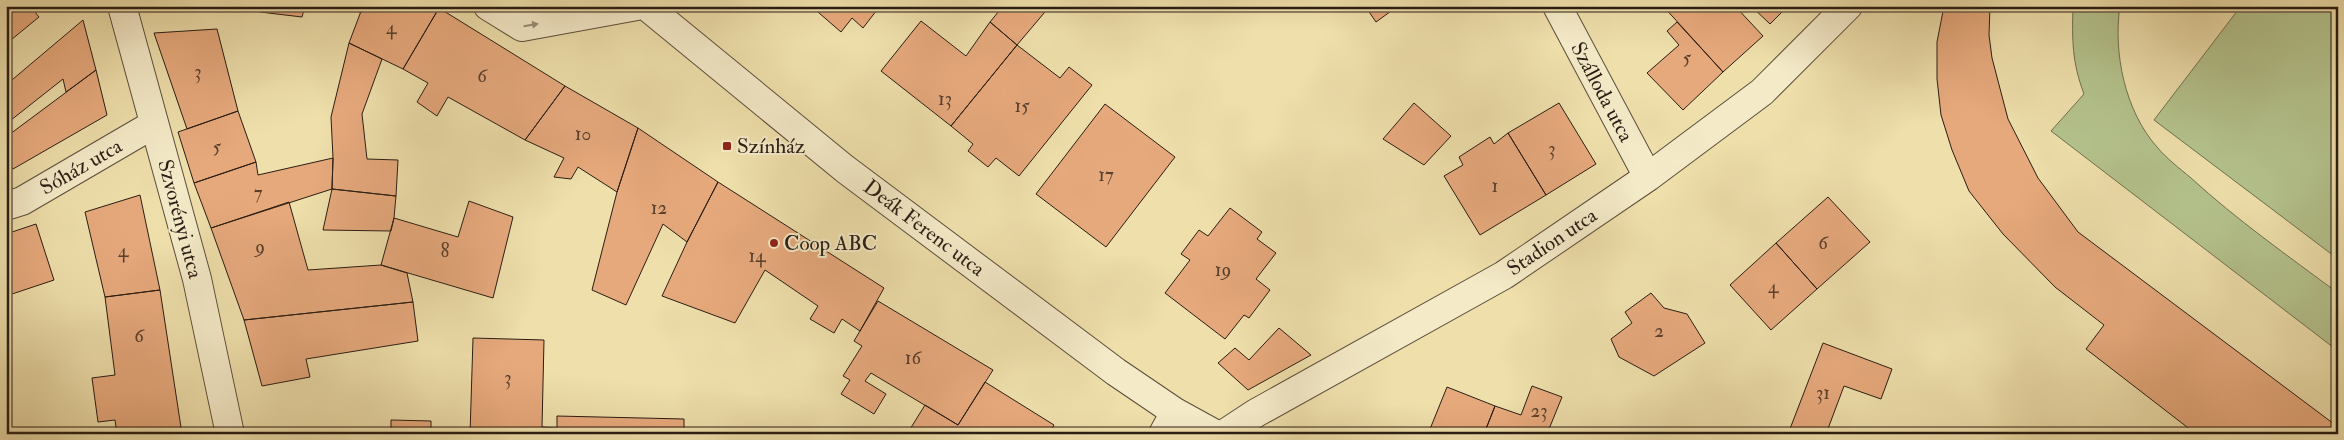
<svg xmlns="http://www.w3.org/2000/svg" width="2344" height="440" viewBox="0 0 2344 440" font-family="'IM FELL Double Pica',serif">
  <rect width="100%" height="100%" fill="#eedfab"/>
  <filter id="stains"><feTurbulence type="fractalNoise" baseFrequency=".004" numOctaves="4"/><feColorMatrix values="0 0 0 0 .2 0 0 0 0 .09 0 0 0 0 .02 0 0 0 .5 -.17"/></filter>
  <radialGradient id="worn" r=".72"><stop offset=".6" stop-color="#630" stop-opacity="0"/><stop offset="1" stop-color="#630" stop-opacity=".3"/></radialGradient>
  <path fill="#b4c28c" stroke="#6f7050" d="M2073 6H2120C2113 53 2125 111 2157 147 2166 158 2179 168 2191 178 2237 220 2288 256 2338 293V351L2051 131 2084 94C2072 62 2072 40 2073 6Z
    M2241 6H2338V259L2154 120Z"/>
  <path fill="#e6a97c" stroke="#2a1d14" d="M6 6H30L39 17 6 44Z
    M260 6H305L302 17 260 12Z
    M347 6H363L361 13Z
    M363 6H435L439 8 403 69 349 43Z
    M811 6H880L863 28 852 18 841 32Z
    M1003 6H1050L1017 45 990 22Z
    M1365 6H1398L1376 22Z
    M1663 6H1735L1763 36 1723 72Z
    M1751 6H1788L1770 24Z
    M1944 6H1990L1989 35 1992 58 2008 119 2038 178 2078 232 2338 427V434H2196L2086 349 2104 325 2055 287 2003 234 1969 191 1952 150 1941 115 1937 79V42Z
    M439 8 565 86 525 140 448 97 437 116 417 102 428 83 403 69Z
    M83 20 96 70 66 92 63 79 6 124V85Z
    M921 21 966 56 990 22 1017 45 951 126 881 71Z
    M1677 22 1723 72 1683 110 1647 73 1679 45 1667 31Z
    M217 29 238 111 187 129 154 33Z
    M349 43 382 59 362 114 367 159 398 160 396 196 332 189 333 158 331 117Z
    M1017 45 1060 78 1069 67 1092 85 1019 176 996 158 988 167 968 151 973 144 951 126Z
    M96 70 107 115 13 169 6 158V137Z
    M565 86 638 128 617 192 578 167 571 179 554 177 564 158 525 140Z
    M1414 103 1451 136 1424 165 1383 139Z
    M1559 103 1596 164 1546 195 1508 133Z
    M1105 104 1175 157 1106 247 1036 194Z
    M238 111 256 162 194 183 178 132Z
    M638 128 718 182 687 242 663 224 626 305 592 290 617 192Z
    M1508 133 1546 195 1480 235 1444 176 1463 165 1459 157 1490 137 1494 144Z
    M333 158 332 189 211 228 194 183 256 162 258 175Z
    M718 182 884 288 860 331 842 319 834 333 810 319 818 306 765 270 735 323 662 296 687 242Z
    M332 189 396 196 394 218 391 231 323 230Z
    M140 195 160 290 105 297 85 212Z
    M1828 197 1870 242 1817 289 1776 243Z
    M469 201 513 217 493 298 381 265 394 218 458 237Z
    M289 202 308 270 381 265 407 273 413 302 244 320 211 228Z
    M1230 208 1262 232 1257 239 1276 253 1256 279 1270 290 1249 318 1244 315 1225 339 1165 293 1190 260 1181 254 1199 230 1208 236Z
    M36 224 54 280 6 296V234Z
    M1776 243 1817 289 1771 330 1730 285Z
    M160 290 182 434H117L115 420 98 422 92 378 115 375 105 297Z
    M1651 293 1664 308 1687 314 1705 343 1654 376 1619 357 1611 339 1632 323 1625 312Z
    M878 301 993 370 958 425 871 373 865 381 886 394 874 414 841 394 850 380 843 376 862 346 854 341Z
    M413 302 418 341 306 359 310 377 262 386 244 320Z
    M1279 328 1311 355 1248 390 1218 363 1235 348 1249 360Z
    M473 338 544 340 542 427 557 428V416L684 419V434H470Z
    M1823 343 1892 369 1881 399 1844 386 1826 434H1788Z
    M985 382 1054 425 1049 434H907L925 405 958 425Z
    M1532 386 1562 397 1547 434H1484L1495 406 1521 415Z
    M1447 387 1495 406 1484 434H1428Z
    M391 420 431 421V434H391Z"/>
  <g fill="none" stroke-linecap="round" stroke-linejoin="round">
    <defs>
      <path id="minor" d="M122 6 197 279 230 434
        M488 6 522 27 637 6
        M646 6 845 169 1116 372 1175 412 1215 434
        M1557 6 1648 177
        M6 206 22 201 154 124
        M1163 434 1175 412
        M1224 434 1256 413 1504 275 1648 177 1762 92 1848 6"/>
    </defs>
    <use href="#minor" stroke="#5b4e3a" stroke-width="30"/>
    <use href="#minor" stroke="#f4eac8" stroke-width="28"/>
  </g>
  <defs><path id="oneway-solid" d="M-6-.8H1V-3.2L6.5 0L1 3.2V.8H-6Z" transform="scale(1.25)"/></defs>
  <use fill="#998e77" href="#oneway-solid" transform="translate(531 25) rotate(-9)"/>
  <g fill="#8f2418" stroke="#f4eac8" stroke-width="2">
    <rect x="722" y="141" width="10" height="10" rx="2.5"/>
    <circle cx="774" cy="243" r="5"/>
  </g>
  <g text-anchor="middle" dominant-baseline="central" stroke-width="4" stroke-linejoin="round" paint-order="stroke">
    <g font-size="19" fill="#59402e">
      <text x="391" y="28">4</text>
      <text x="1687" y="58">5</text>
      <text x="198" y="72">3</text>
      <text x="482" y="76">6</text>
      <text x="945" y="99">13</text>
      <text x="1022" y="106">15</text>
      <text x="583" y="134">10</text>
      <text x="217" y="147">5</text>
      <text x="1552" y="149">3</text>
      <text x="1106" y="175">17</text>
      <text x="1495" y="186">1</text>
      <text x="258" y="193">7</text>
      <text x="659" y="208">12</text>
      <text x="1823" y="243">6</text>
      <text x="260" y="247">9</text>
      <text x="123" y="251">4</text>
      <text x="445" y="251">8</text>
      <text x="757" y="256">14</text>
      <text x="1223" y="270">19</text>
      <text x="1773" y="287">4</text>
      <text x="1659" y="331">2</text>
      <text x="139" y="336">6</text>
      <text x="913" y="358">16</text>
      <text x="508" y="378">3</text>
      <text x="1823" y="393">31</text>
      <text x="1539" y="411">23</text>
    </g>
    <g font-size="21" fill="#2a1d14" stroke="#f4eac8">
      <text transform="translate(1602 92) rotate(62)">Szálloda utca</text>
      <text transform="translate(81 167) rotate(-30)">Sóház utca</text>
      <text transform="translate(180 219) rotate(75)">Szvorényi utca</text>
      <text transform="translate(924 228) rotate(37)">Deák Ferenc utca</text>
      <text transform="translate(1552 242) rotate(-34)">Stadion utca</text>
    </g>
    <g font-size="21" fill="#2a1d14" stroke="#f4eac8" text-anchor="start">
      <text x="737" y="146">Színház</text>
      <text x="784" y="243">Coop ABC</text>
    </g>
  </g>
  <rect width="2344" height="440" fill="none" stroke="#eedfab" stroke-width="25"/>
  <rect x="8" y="8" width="2329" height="425" fill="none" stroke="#2a1d14" stroke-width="2.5"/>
  <rect x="12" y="12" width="2319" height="415" fill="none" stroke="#2a1d14"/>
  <rect width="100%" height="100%" filter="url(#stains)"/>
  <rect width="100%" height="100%" fill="url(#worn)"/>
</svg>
